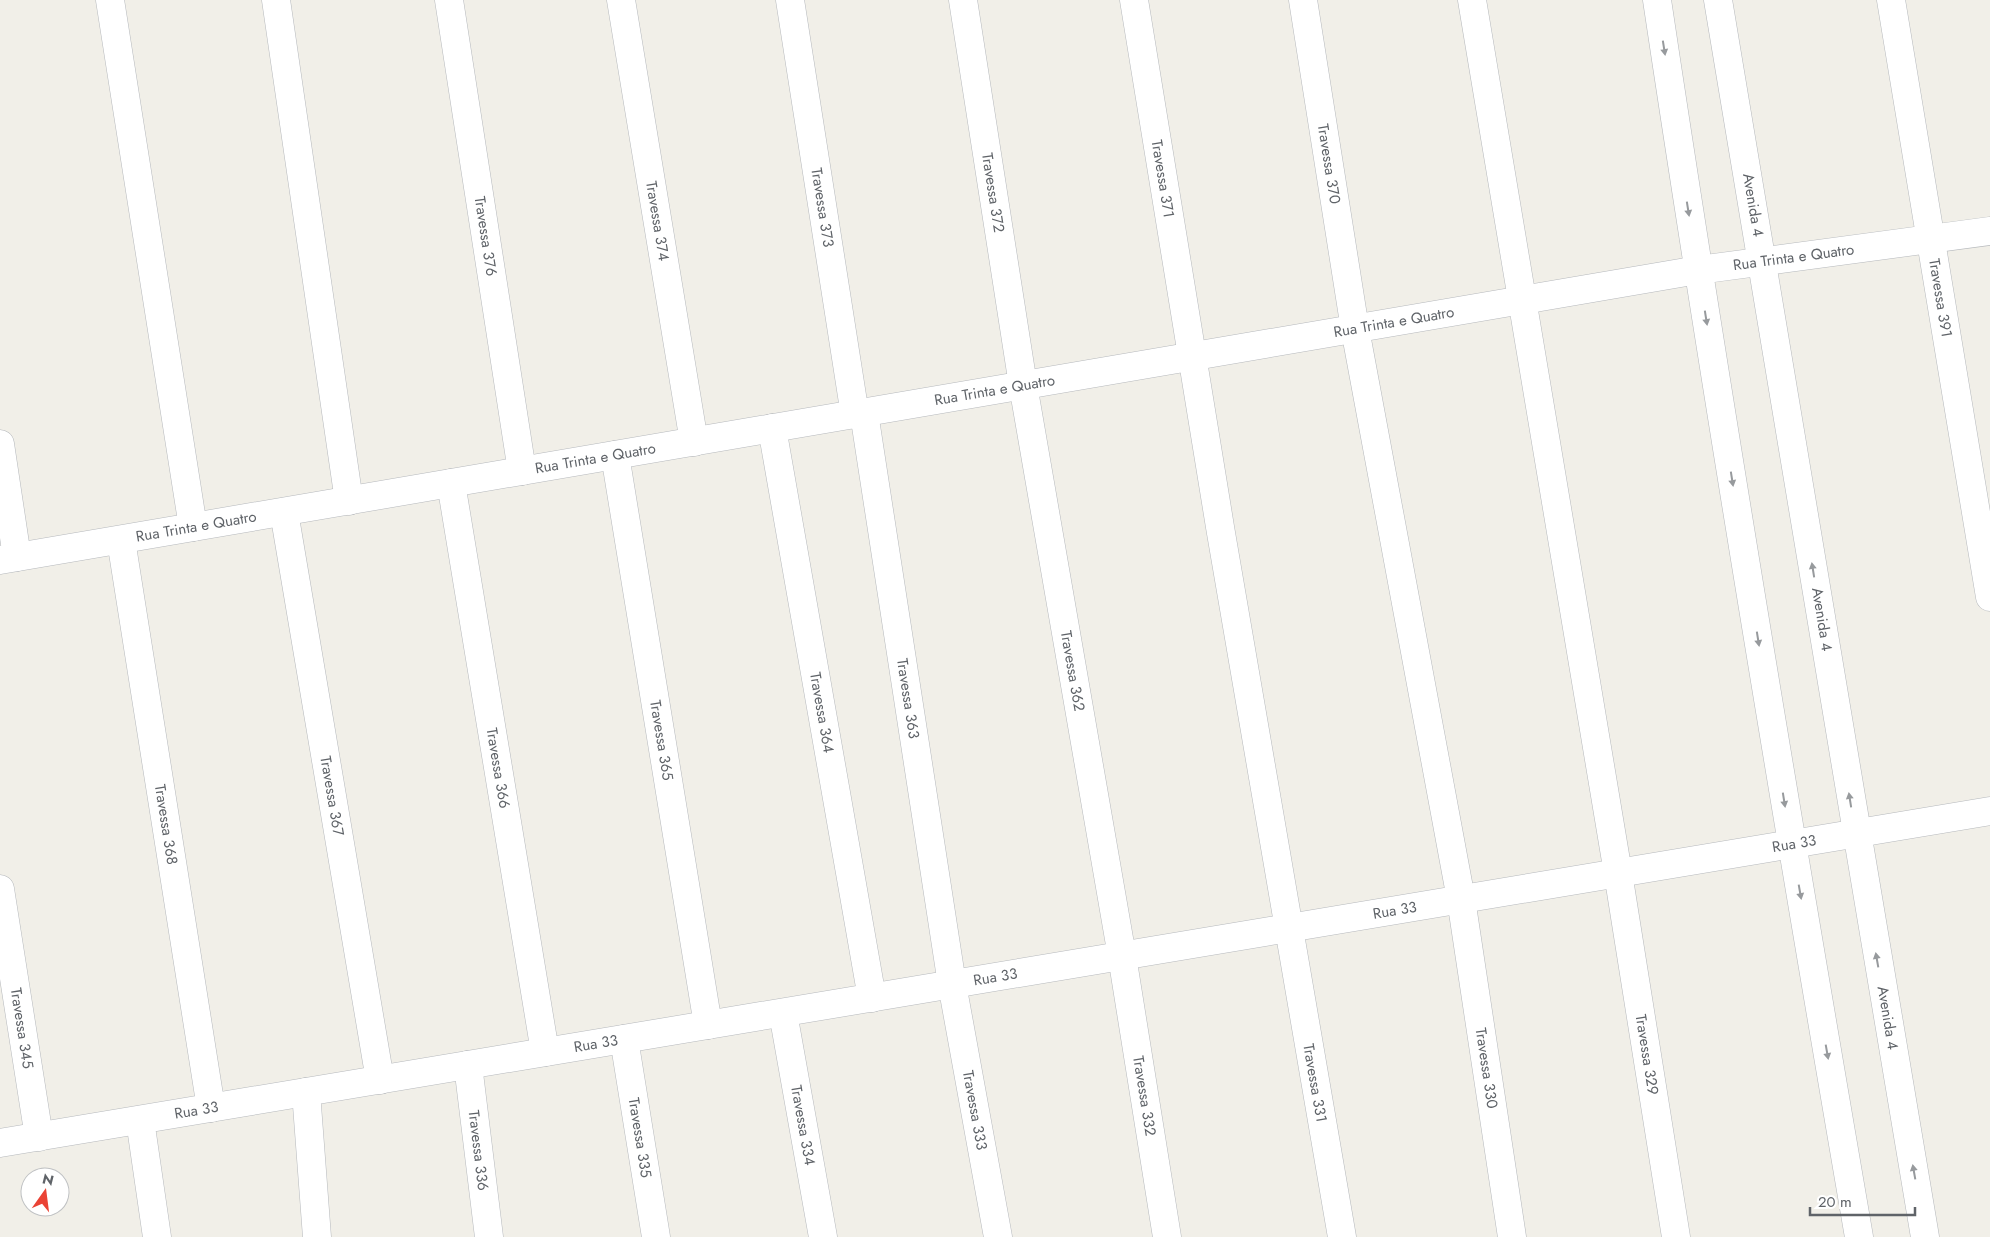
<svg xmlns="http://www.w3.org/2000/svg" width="1990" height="1237" viewBox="0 0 1990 1237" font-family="Jost,sans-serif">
  <rect width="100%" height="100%" fill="#f1efe8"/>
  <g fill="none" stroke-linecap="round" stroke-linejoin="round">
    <defs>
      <g id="minor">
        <path d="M110 0 193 527"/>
        <path d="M276 0 349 501"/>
        <path id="s1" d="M449 0 522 471"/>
        <path id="s2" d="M621 0 694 442"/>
        <path id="s3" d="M790 0 855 415"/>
        <path id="s4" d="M963 0 1023 385 1122 956 1167 1237"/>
        <path id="s5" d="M1134 0C1200 413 1269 825 1342 1237"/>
        <path id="s6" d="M1303 0 1355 329 1461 899 1512 1237"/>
        <path id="s7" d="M1472 0 1618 873 1676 1237"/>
        <path d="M1657 0C1719 413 1788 825 1859 1237"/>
        <path id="s8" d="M1718 0C1790 412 1854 825 1925 1237"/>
        <path id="s9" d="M1891 0 1990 597"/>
        <path id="s10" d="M864 413 952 984 998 1237"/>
        <path id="s11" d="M772 428 872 998"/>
        <path d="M0 444 17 557"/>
        <path id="s12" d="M615 455 708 1025"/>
        <path id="s13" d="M451 483 545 1052"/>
        <path id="s14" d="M284 512 380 1080"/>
        <path id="s15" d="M121 540 211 1108"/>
        <path id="s16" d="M0 560 1698 270 1990 231"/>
        <path id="s17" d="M0 889 39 1137"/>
        <path id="s18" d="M783 1013 823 1237"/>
        <path id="s19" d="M624 1039 656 1237"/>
        <path id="s20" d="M468 1065 489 1237"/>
        <path d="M306 1092 317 1237"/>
        <path d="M140 1120 157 1237"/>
        <path id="s21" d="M0 1143 1990 811"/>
      </g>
    </defs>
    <use href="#minor" stroke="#b5b8bc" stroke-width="29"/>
    <use href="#minor" stroke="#fff" stroke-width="28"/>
  </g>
  <defs><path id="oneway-solid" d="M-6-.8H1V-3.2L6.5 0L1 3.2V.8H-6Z" transform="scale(1.25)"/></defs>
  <g fill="#979a9d">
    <use href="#oneway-solid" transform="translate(1664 48) rotate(81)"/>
    <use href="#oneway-solid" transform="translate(1688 209) rotate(81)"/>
    <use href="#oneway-solid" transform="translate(1706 318) rotate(81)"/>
    <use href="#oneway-solid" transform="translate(1732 479) rotate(81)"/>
    <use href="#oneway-solid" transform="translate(1813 570) rotate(-99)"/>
    <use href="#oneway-solid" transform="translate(1758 639) rotate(81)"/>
    <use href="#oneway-solid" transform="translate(1784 800) rotate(81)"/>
    <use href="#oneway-solid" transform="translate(1850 800) rotate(-99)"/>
    <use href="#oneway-solid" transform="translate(1800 892) rotate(80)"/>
    <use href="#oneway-solid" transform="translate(1877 960) rotate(-100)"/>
    <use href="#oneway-solid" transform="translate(1827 1052) rotate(80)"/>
    <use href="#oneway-solid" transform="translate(1914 1172) rotate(-100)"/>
  </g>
  <g text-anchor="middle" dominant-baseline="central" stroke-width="4" stroke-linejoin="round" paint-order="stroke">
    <g font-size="15" fill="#5f6368" stroke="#fff">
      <text stroke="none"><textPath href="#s6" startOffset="166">Travessa 370</textPath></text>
      <text stroke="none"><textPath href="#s5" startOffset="181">Travessa 371</textPath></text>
      <text stroke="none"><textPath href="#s4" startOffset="195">Travessa 372</textPath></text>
      <text stroke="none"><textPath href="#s8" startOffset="208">Avenida 4</textPath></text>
      <text stroke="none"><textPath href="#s3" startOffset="210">Travessa 373</textPath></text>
      <text stroke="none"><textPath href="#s2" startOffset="224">Travessa 374</textPath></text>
      <text stroke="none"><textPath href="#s1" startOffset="239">Travessa 376</textPath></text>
      <text stroke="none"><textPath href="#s16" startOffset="1819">Rua Trinta e Quatro</textPath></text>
      <text stroke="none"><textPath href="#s9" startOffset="302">Travessa 391</textPath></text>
      <text stroke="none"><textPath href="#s16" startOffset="1414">Rua Trinta e Quatro</textPath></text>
      <text stroke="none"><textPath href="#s16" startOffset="1009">Rua Trinta e Quatro</textPath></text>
      <text stroke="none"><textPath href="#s16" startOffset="604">Rua Trinta e Quatro</textPath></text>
      <text stroke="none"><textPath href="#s16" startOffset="199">Rua Trinta e Quatro</textPath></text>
      <text stroke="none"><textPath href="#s8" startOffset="628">Avenida 4</textPath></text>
      <text stroke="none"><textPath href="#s4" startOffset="680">Travessa 362</textPath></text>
      <text stroke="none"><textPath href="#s10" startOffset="289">Travessa 363</textPath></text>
      <text stroke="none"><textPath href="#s11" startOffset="289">Travessa 364</textPath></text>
      <text stroke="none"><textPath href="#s12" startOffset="289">Travessa 365</textPath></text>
      <text stroke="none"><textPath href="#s13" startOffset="289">Travessa 366</textPath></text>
      <text stroke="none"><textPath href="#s14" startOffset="288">Travessa 367</textPath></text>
      <text stroke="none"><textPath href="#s15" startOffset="288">Travessa 368</textPath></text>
      <text stroke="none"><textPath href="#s21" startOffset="1819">Rua 33</textPath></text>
      <text stroke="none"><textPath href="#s21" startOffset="1414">Rua 33</textPath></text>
      <text stroke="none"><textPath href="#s21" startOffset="1009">Rua 33</textPath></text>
      <text stroke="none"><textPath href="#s8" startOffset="1032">Avenida 4</textPath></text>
      <text stroke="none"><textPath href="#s17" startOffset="141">Travessa 345</textPath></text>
      <text stroke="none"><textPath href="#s21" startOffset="604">Rua 33</textPath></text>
      <text stroke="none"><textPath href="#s7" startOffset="1069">Travessa 329</textPath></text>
      <text stroke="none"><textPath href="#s6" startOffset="1084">Travessa 330</textPath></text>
      <text stroke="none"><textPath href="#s5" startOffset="1098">Travessa 331</textPath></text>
      <text stroke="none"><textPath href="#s4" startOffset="1111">Travessa 332</textPath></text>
      <text stroke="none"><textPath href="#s21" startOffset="199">Rua 33</textPath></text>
      <text stroke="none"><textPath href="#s10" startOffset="706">Travessa 333</textPath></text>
      <text stroke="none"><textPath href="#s18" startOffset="114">Travessa 334</textPath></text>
      <text stroke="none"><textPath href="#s19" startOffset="100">Travessa 335</textPath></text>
      <text stroke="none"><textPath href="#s20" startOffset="86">Travessa 336</textPath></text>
    </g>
  </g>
  <g transform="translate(45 1192) rotate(14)"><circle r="24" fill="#ffffff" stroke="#bfc1c3"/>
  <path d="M0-4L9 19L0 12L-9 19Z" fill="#ea4335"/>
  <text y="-8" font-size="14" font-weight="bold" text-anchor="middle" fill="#5f6368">N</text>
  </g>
  <path d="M1810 1207v8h105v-8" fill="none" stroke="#5f6368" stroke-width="2.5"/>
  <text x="1818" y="1207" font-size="15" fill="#5f6368" stroke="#ffffff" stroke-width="4" paint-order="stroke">20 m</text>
</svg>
